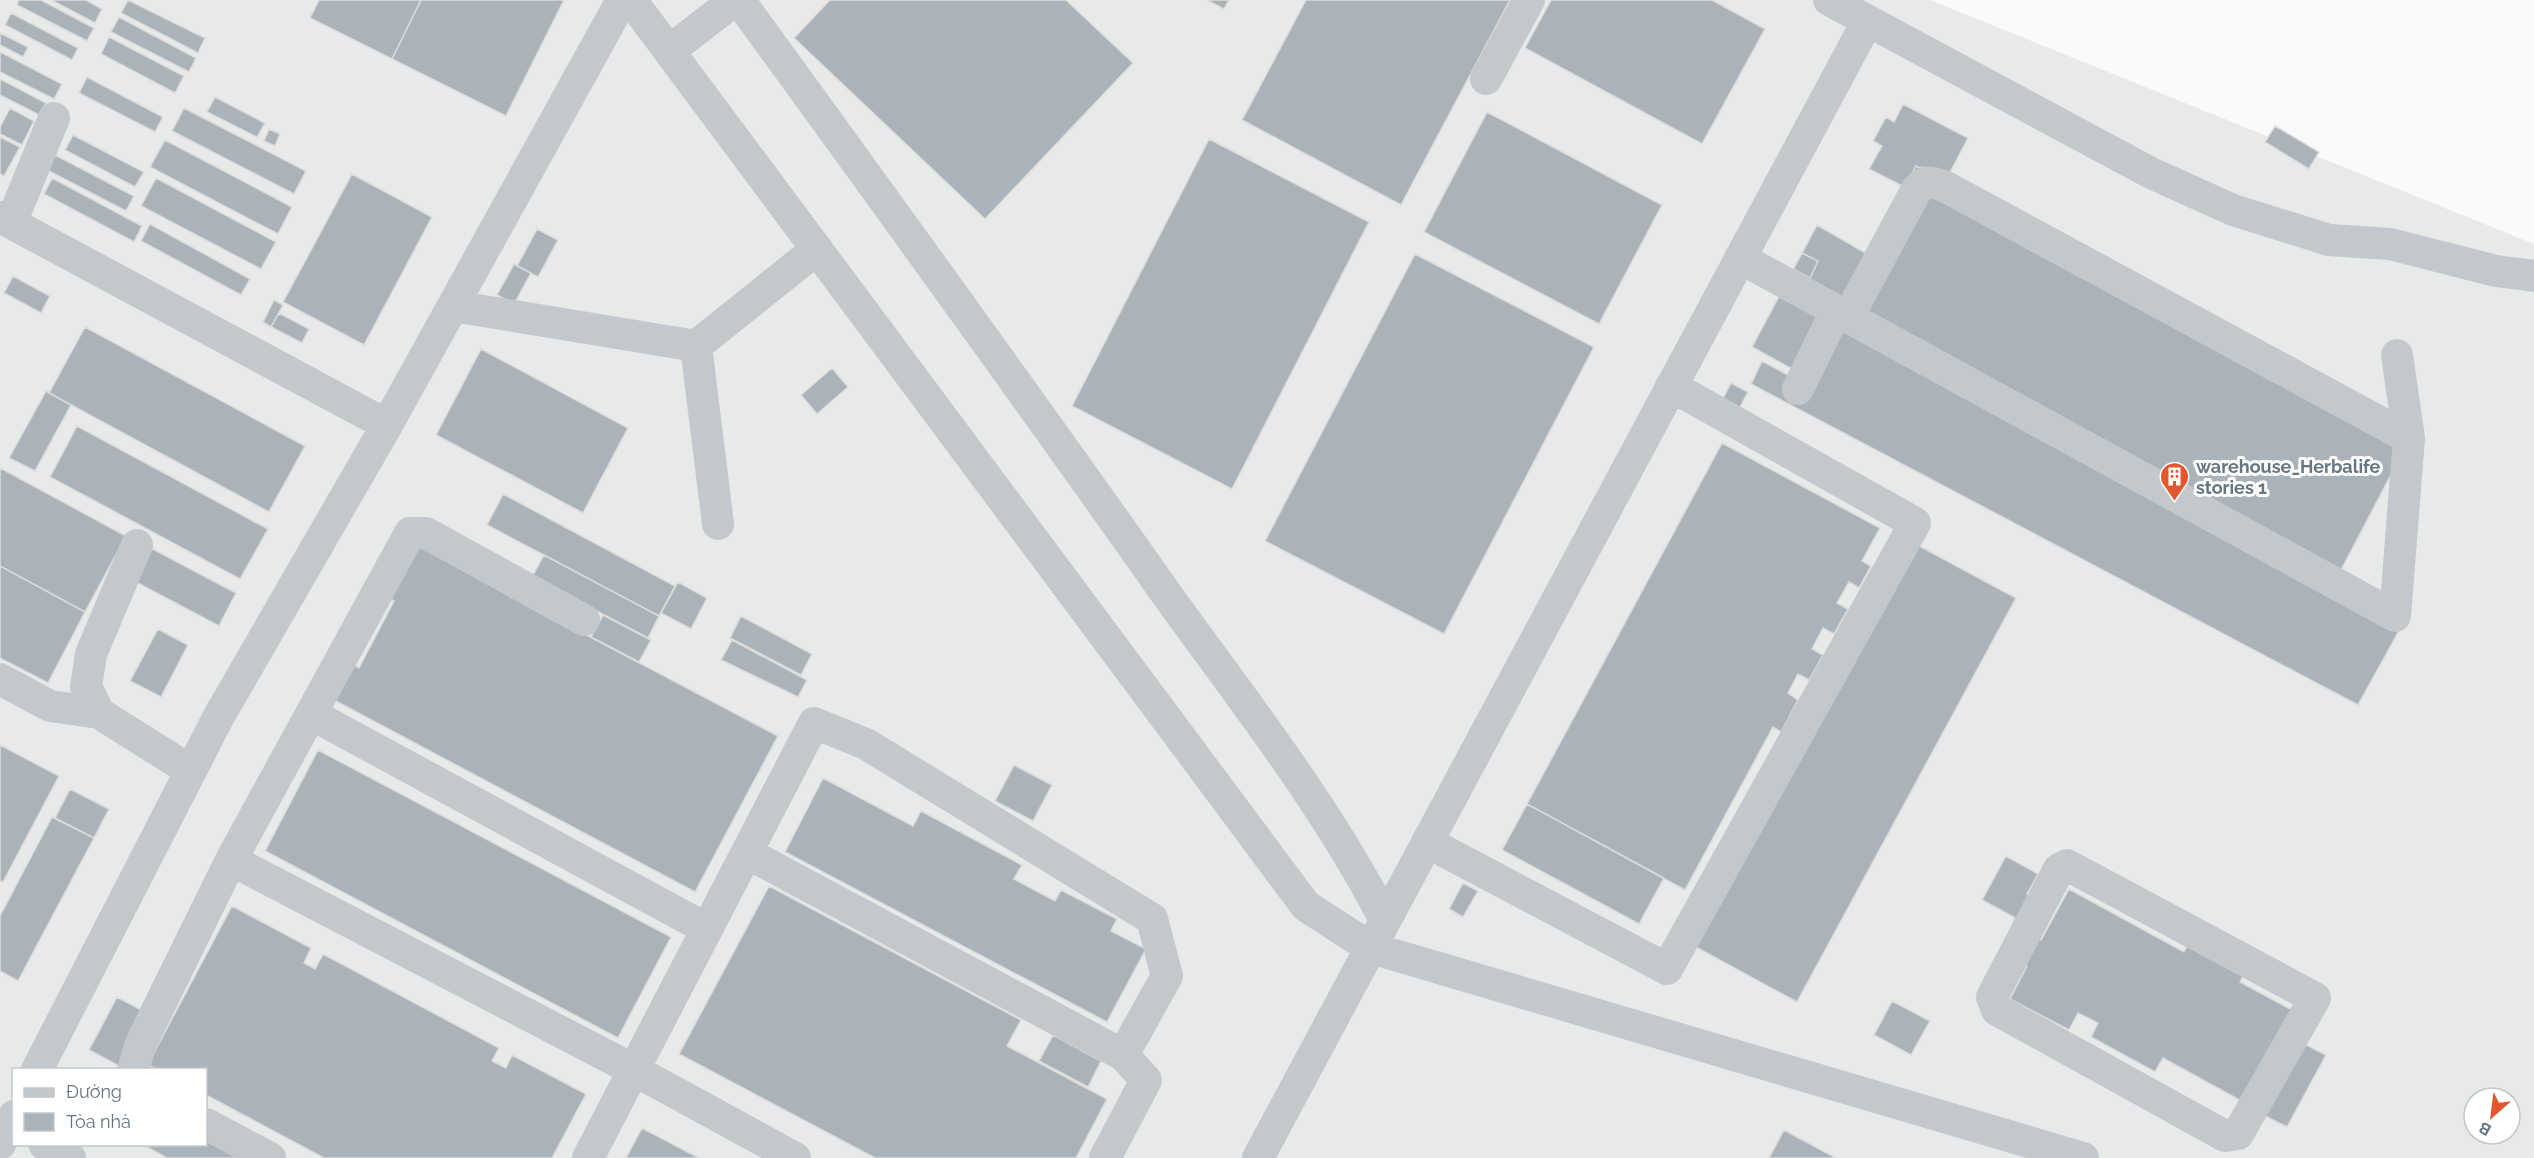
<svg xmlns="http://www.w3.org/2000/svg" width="2534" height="1158" viewBox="0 0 2534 1158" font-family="Raleway,sans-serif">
  <rect width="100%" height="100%" fill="#fafaf8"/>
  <path fill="#e8e9e9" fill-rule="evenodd" d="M0 0H1930L2534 244V1158H0ZM14 1070H206V1144H14ZM2474 1098H2510V1134H2474Z"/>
  <path fill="#aab3b9" stroke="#dcdcda" stroke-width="1.5" d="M19 0H41L94 28 87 41 17 5Z
    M51 0H86L102 9 95 23Z
    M128 0 205 38 198 53 121 13Z
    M319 0H421L392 59 310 18Z
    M421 0H564L506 116 392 59Z
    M830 0H1066L1133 63 985 219 794 38Z
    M1207 0H1229L1224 9Z
    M1306 0H1510L1401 205 1242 120Z
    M1551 0H1712L1765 29 1702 144 1525 48Z
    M11 13 78 48 72 60 5 25Z
    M119 17 196 58 189 72 111 32Z
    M0 33 28 47 23 57 0 45Z
    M109 37 184 76 175 93 101 54Z
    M0 52 62 84 54 99 0 72Z
    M87 77 163 117 155 132 79 93Z
    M0 79 46 103 39 115 0 95Z
    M215 97 265 123 257 137 207 112Z
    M1903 104 1968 138 1946 180 1922 167 1910 190 1869 169 1882 146 1873 141 1886 117 1894 122Z
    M10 108 34 121 22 145 0 134V127Z
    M184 108 306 171 294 194 172 131Z
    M1487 112 1662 205 1599 324 1424 232Z
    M2275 126 2319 152 2309 169 2265 142Z
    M269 129 280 134 275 146 264 141Z
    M73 135 144 172 135 187 65 150Z
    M0 137 20 147 4 176 0 174Z
    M1209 139 1369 222 1232 489 1072 406Z
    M165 140 292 207 278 234 150 167Z
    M55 155 134 196 126 211 47 170Z
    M1916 166 2415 429 2340 572 2411 609 2358 705 1751 384 1762 361 1801 382 1805 376 1752 347 1817 225 1869 255Z
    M352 174 432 217 364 345 283 302Z
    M52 178 142 226 134 242 44 194Z
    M156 178 276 242 261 269 141 206Z
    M150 224 250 279 241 295 141 241Z
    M537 229 558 240 538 277 517 266Z
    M1802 253 1818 261 1810 278 1793 269Z
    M1415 254 1594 347 1444 634 1265 541Z
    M514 264 531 273 514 304 497 295Z
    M13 276 50 296 41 313 4 293Z
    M274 300 283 305 271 327 263 322Z
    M279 313 309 329 302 343 271 327Z
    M85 327 305 446 269 512 49 393Z
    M481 349 628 428 583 513 436 435Z
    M832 368 848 387 817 414 801 395Z
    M1731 383 1748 392 1738 411 1721 402Z
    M46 391 71 405 35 471 9 458Z
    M77 426 268 529 240 579 50 477Z
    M1722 443 1880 528 1862 561 1871 566 1859 588 1849 582 1837 603 1848 609 1834 634 1823 628 1812 649 1823 655 1809 680 1798 674 1788 693 1798 700 1781 732 1773 727 1685 890 1527 804Z
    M0 468 126 536 85 612 0 566Z
    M503 494 675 586 659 616 487 525Z
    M1912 542 2016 598 1797 1002 1694 946Z
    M412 543 778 736 695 892 330 698 349 662 359 668 394 601 384 595Z
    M149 547 236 593 219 626 132 580Z
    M544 555 659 616 648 638 532 577Z
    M0 566 85 612 48 683 0 658Z
    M678 582 707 598 691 629 661 613Z
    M603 615 651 640 639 662 591 637Z
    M741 616 812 654 801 675 730 638Z
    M158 629 188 645 161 697 130 681Z
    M732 640 807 680 798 697 721 660Z
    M0 745 59 776 3 882 0 881Z
    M318 750 671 937 618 1038 265 851Z
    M1014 765 1052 785 1033 821 995 801Z
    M823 778 913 826 921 811 1022 865 1014 879 1055 901 1061 890 1117 919 1111 931 1146 949 1107 1022 785 852Z
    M70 789 109 809 94 838 55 818Z
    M1527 804 1664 878 1639 924 1502 850Z
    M52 817 94 838 18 981 0 971V916Z
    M2006 856 2038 874 2027 894 2031 896 2019 920 1982 900Z
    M1463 883 1478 891 1463 917 1449 909Z
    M769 886 1021 1020 1007 1046 1107 1099 1076 1158H875L679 1054Z
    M2069 889 2184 952 2191 939 2247 969 2240 982 2292 1010 2243 1102 2163 1058 2155 1072 2091 1037 2098 1023 2078 1013 2069 1030 2010 999 2027 966 2014 959 2028 933 2041 940Z
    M232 906 311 948 304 963 315 969 323 954 499 1048 492 1061 506 1068 512 1055 586 1094 552 1158H324L206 1095V1070H157L148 1064Z
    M117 997 149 1014 121 1067 89 1050Z
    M1892 1001 1930 1021 1911 1055 1874 1035Z
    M1053 1035 1101 1061 1088 1087 1039 1061Z
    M2301 1042 2326 1055 2287 1127 2263 1115Z
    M642 1128 699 1158H626Z
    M1784 1130 1836 1158H1769Z
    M206 1138 243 1158H167L145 1146 206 1144Z"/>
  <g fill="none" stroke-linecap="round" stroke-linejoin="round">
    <path stroke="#c3c8cc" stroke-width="32" d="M631 0 1306 906 1371 948 2083 1158
      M739 0C882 197 1025 393 1165 592 1241 698 1325 803 1385 920
      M1829 0 2151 173 2233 210 2329 240 2390 244 2496 271 2534 276
      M669 51 735 0
      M1486 79 1529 0
      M0 217 387 425
      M11 223 54 118
      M1740 258 2395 616 2409 438 2397 355
      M453 306 696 346
      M1848 317 1917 189C1926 179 1934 182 1946 187L2409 438
      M1798 389 1836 311
      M718 524 696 346 817 249
      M137 545 91 654 86 687 99 713 191 771
      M0 679 50 706 99 713
      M311 714 707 929
      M1427 842 1667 969 1915 523 1671 386
      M747 853 1123 1055
      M231 860 634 1070 795 1158
      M2067 865 2315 998 2238 1134 2225 1136 1997 1010 1992 997 2059 869Z
      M37 1070 219 716 387 425 622 0
      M133 1070 141 1043 231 860 410 533H426L584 620
      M206 1124 270 1158
      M0 1144 14 1116
      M44 1144 70 1158
      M588 1158 814 723 866 744 1152 919 1167 976 1123 1055 1146 1080 1105 1158
      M1258 1158 1867 22"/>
  </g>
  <defs>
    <symbol id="building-pin" viewBox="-11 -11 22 30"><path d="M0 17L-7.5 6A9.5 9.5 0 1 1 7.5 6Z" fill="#e4572e" stroke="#fff"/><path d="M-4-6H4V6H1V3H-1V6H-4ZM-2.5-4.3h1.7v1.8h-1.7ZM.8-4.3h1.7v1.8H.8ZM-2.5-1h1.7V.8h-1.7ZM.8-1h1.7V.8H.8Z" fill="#fff"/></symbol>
  </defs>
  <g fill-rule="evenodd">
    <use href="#building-pin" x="2158" y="460" width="33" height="45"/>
  </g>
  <g text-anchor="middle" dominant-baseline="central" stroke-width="6" stroke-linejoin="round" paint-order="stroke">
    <g font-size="18" font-weight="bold" fill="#657683" stroke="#fff" text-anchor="start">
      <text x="2196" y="466">warehouse_Herbalife<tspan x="2196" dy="21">stories 1</tspan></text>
    </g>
  </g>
  <rect x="12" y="1068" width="195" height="78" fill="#ffffff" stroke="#c1c8cd" stroke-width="1.5"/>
  <rect x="24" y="1088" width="30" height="9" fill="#c3c8cc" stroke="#c1c8cd" stroke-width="1.5"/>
  <text x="66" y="1098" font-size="18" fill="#657683">Đường</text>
  <rect x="24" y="1113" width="30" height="18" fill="#aab3b9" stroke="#c1c8cd" stroke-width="1.5"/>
  <text x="66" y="1128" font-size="18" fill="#657683">Tòa nhà</text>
  <g transform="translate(2492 1116) rotate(208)"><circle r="28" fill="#ffffff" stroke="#c1c8cd" stroke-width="1.5"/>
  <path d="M0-4.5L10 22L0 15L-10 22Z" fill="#e4572e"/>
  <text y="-9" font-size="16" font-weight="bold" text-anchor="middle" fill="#657683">B</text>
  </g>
</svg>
